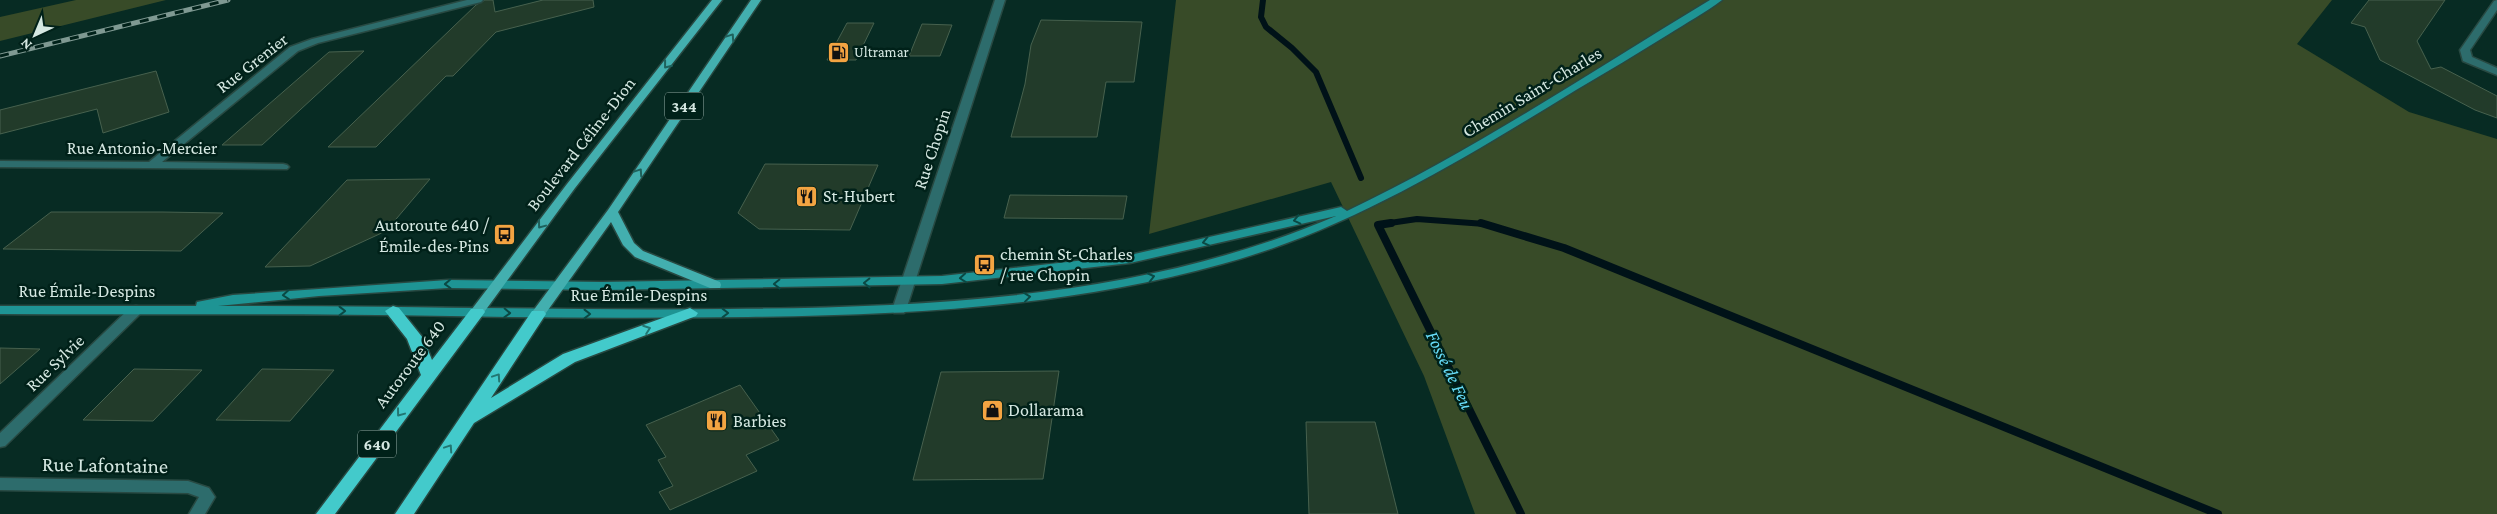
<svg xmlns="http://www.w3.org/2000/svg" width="2497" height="514" viewBox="0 0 2497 514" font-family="'Crimson Pro',serif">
  <rect width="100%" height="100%" fill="#072b23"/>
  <path fill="#384b28" d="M76 0H166L0 41V17Z
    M1176 0H2332L2297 44 2409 112 2497 139V514H1475L1424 376 1331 182 1149 234Z"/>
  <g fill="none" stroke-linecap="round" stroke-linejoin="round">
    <path stroke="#001218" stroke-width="6" d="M1263 0 1261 17 1266 27 1292 48 1316 72 1361 178
      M1383 224 1417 219 1485 224"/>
    <path stroke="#001218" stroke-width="8" d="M1391 223 1378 225 1521 514
      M1481 223 1564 248 2218 514"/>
  </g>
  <path fill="#223b2a" stroke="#47614e" d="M485 0H493L495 12 543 0H593L594 7 496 32 453 76H446L376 147H328L476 5Z
    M2369 0H2445L2417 41 2431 69 2441 67 2497 96V118L2475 110 2380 60 2365 27 2351 23Z
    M1041 20 1142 22 1134 82H1106L1097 137H1011L1025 84 1031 45Z
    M847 23H874L856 60H827Z
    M922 24 952 25 940 56H909Z
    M364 51 262 145H222L329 52Z
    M156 71 169 112 103 133 97 109 0 134V110Z
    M765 164 878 165 850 230 759 229 738 213Z
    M430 179 386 231 310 266 265 267 347 180Z
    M1010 195 1127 196 1123 219 1004 218Z
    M51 212H162L223 213 181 251 3 249Z
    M0 348 40 349 0 384Z
    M134 369 202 370 153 421 83 420Z
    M262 369 334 370 290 421 216 420Z
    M1059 371 1043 479 913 480 941 372Z
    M740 385 779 440 746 455 757 471 670 510 659 492 673 486 658 460 666 457 646 425Z
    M1306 422H1375L1398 514H1309Z"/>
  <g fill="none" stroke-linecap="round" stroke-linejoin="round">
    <defs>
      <path id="street" d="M467 0H483L481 2 318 43 298 51 162 162 283 164 287 165 289 167 287 169 0 167V161L149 162 290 47 312 39Z
        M995 0H1005L906 310 904 313H894L892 310Z
        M2497 0V10L2470 50 2472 57 2497 68V75L2463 61 2460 50 2494 1Z
        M136 306 141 307 143 310 141 313 5 446 0 447V433L131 307Z
        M0 478 188 481 209 488 215 497 205 514H189L199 497 188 493 0 490Z"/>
      <path id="secondary" d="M1710 0H1722C1705 13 1686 23 1669 34 1638 53 1607 72 1576 90 1463 159 1351 229 1222 264 1067 307 908 315 748 317 649 318 550 318 451 316 301 313 150 315 0 314V306H196L197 302 233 295 448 280 602 282 942 276 1130 255 1341 207 1347 211C1473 151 1591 72 1710 0ZM1336 216C1145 298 935 307 729 309 559 311 389 305 218 306L319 296 448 288 602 290 942 284 1130 263Z"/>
      <path id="primary" d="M712 0H722L575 188 482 315H472L470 312 472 309 567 184Z
        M751 0H761L618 212 634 243 643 251 720 282 721 285 720 288H710L635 257 623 245 611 222 543 317H533L531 314 533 311 608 210Z"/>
      <path id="highway" d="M393 306 399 308 423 338 432 360 471 309H483L485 312 335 514H316L421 375 407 339 385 311Z
        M690 308 698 313 696 316 575 362 474 423 414 514H395L532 311H544L546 314 491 398 563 354Z"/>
    </defs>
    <use href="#street" stroke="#284942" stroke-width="3"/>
    <use href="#secondary" stroke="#284942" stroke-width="3"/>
    <use href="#primary" stroke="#284942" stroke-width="3"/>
    <use href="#highway" stroke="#284942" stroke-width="3"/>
    <use href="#street" fill="#2d6c6c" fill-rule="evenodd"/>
    <use href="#secondary" fill="#1e9494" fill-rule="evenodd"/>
    <use href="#primary" fill="#43afaf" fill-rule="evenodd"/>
    <use href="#highway" fill="#43cacb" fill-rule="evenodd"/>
    <defs>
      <path id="rail" d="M0 56 228 0"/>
    </defs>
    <use href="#rail" stroke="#7f9992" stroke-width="5"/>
    <use href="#rail" stroke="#002119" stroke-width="3" stroke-dasharray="9" stroke-linecap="butt"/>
  </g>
  <defs><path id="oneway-chevron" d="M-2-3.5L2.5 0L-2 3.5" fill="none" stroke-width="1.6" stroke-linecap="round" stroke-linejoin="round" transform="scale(1.25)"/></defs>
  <g stroke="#1e615c">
    <use href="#oneway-chevron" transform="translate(731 37) rotate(-56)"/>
    <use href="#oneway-chevron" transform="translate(667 65) rotate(128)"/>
    <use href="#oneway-chevron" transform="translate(639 172) rotate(-56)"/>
    <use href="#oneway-chevron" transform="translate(541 225) rotate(127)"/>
  </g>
  <g stroke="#0a4944">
    <use href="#oneway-chevron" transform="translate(1297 220) rotate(167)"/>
    <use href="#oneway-chevron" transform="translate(1206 242) rotate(167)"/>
    <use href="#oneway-chevron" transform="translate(1151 277) rotate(-14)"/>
    <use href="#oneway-chevron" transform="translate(963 278) rotate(175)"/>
    <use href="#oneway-chevron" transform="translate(867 283) rotate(179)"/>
    <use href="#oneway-chevron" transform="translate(448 284) rotate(178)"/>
    <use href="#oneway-chevron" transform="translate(777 284) rotate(179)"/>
    <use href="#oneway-chevron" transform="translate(286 295) rotate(175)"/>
    <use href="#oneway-chevron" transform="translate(1027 297) rotate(-7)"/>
    <use href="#oneway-chevron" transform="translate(342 311)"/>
    <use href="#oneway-chevron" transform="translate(507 313) rotate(2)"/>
    <use href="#oneway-chevron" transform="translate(725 313)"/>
    <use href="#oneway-chevron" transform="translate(587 314)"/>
  </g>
  <g stroke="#227672">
    <use href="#oneway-chevron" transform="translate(647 329) rotate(-20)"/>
    <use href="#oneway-chevron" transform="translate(497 377) rotate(-56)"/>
    <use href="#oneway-chevron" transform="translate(400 413) rotate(127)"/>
    <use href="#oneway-chevron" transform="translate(449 448) rotate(-56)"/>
  </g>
  <defs>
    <symbol id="fuel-square" viewBox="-11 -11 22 22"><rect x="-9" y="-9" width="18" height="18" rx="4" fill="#f3a442" stroke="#002119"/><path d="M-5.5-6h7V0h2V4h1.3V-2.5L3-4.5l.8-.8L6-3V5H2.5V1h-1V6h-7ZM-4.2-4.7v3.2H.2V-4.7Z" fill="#111"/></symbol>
    <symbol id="restaurant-square" viewBox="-11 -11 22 22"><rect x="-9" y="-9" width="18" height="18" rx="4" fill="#f3a442" stroke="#002119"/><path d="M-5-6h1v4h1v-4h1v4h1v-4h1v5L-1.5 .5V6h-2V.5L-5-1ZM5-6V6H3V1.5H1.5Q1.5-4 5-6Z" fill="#111"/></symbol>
    <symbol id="bus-square" viewBox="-11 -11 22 22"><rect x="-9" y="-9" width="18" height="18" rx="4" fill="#f3a442" stroke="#002119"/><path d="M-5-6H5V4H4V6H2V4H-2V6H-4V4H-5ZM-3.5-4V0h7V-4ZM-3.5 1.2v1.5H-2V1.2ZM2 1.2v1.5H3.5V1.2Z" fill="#111"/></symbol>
    <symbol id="shop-square" viewBox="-11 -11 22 22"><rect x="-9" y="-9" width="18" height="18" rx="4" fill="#f3a442" stroke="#002119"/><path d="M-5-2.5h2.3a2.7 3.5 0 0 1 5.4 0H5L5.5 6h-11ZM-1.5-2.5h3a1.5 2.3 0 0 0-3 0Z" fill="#111"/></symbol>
  </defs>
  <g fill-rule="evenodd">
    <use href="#fuel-square" x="826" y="40" width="25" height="25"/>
    <use href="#restaurant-square" x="794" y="184" width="25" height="25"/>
    <use href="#bus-square" x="492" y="222" width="25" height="25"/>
    <use href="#bus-square" x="972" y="252" width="25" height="25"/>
    <use href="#shop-square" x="980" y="398" width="25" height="25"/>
    <use href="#restaurant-square" x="704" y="408" width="25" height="25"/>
  </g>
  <g text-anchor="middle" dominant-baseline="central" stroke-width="5" stroke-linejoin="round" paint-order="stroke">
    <g font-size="15" fill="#d5e8e2" stroke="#002119" text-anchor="start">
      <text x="854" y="52">Ultramar</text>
    </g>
    <g fill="#002119" stroke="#95aca6" stroke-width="1">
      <rect x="665" y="92.5" width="38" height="27" rx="4"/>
      <rect x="358" y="430.5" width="38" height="27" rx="4"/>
    </g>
    <g font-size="16" font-weight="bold" fill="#d5e8e2">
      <text x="684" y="106">344</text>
      <text x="377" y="444">640</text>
    </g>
    <g font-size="18" fill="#d5e8e2" stroke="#002119">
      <text transform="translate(252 63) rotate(-38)">Rue Grenier</text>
      <text transform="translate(1532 92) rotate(-31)">Chemin Saint-Charles</text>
      <text transform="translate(581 144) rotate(-52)">Boulevard Céline-Dion</text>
      <text x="142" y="148">Rue Antonio-Mercier</text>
      <text transform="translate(932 149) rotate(-72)">Rue Chopin</text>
      <text x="87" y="291">Rue Émile-Despins</text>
      <text x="639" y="295">Rue Émile-Despins</text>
      <text transform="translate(55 363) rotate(-44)">Rue Sylvie</text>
      <text transform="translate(410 364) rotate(-53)">Autoroute 640</text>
    </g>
    <g font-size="18" fill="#d5e8e2" stroke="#002119" text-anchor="start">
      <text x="823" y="196">St-Hubert</text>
      <text x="489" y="225" text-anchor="end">Autoroute 640 /<tspan x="489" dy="21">Émile-des-Pins</tspan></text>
      <text x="1000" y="254">chemin St-Charles<tspan x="1000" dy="21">/ rue Chopin</tspan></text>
      <text x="1008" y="410">Dollarama</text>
      <text x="733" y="421">Barbies</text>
    </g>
    <g font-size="19" font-style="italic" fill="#66dcf8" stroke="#002119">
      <text transform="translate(1450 370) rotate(64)">Fossé de Feu</text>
    </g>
    <g font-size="21" fill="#d5e8e2" stroke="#002119">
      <text transform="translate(105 465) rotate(1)">Rue Lafontaine</text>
    </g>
  </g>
  <g transform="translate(35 35) rotate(224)" stroke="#002119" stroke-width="4" paint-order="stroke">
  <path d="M0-4L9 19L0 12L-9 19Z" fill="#d5e8e2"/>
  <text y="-8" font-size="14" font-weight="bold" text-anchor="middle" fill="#d5e8e2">N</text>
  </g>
</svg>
